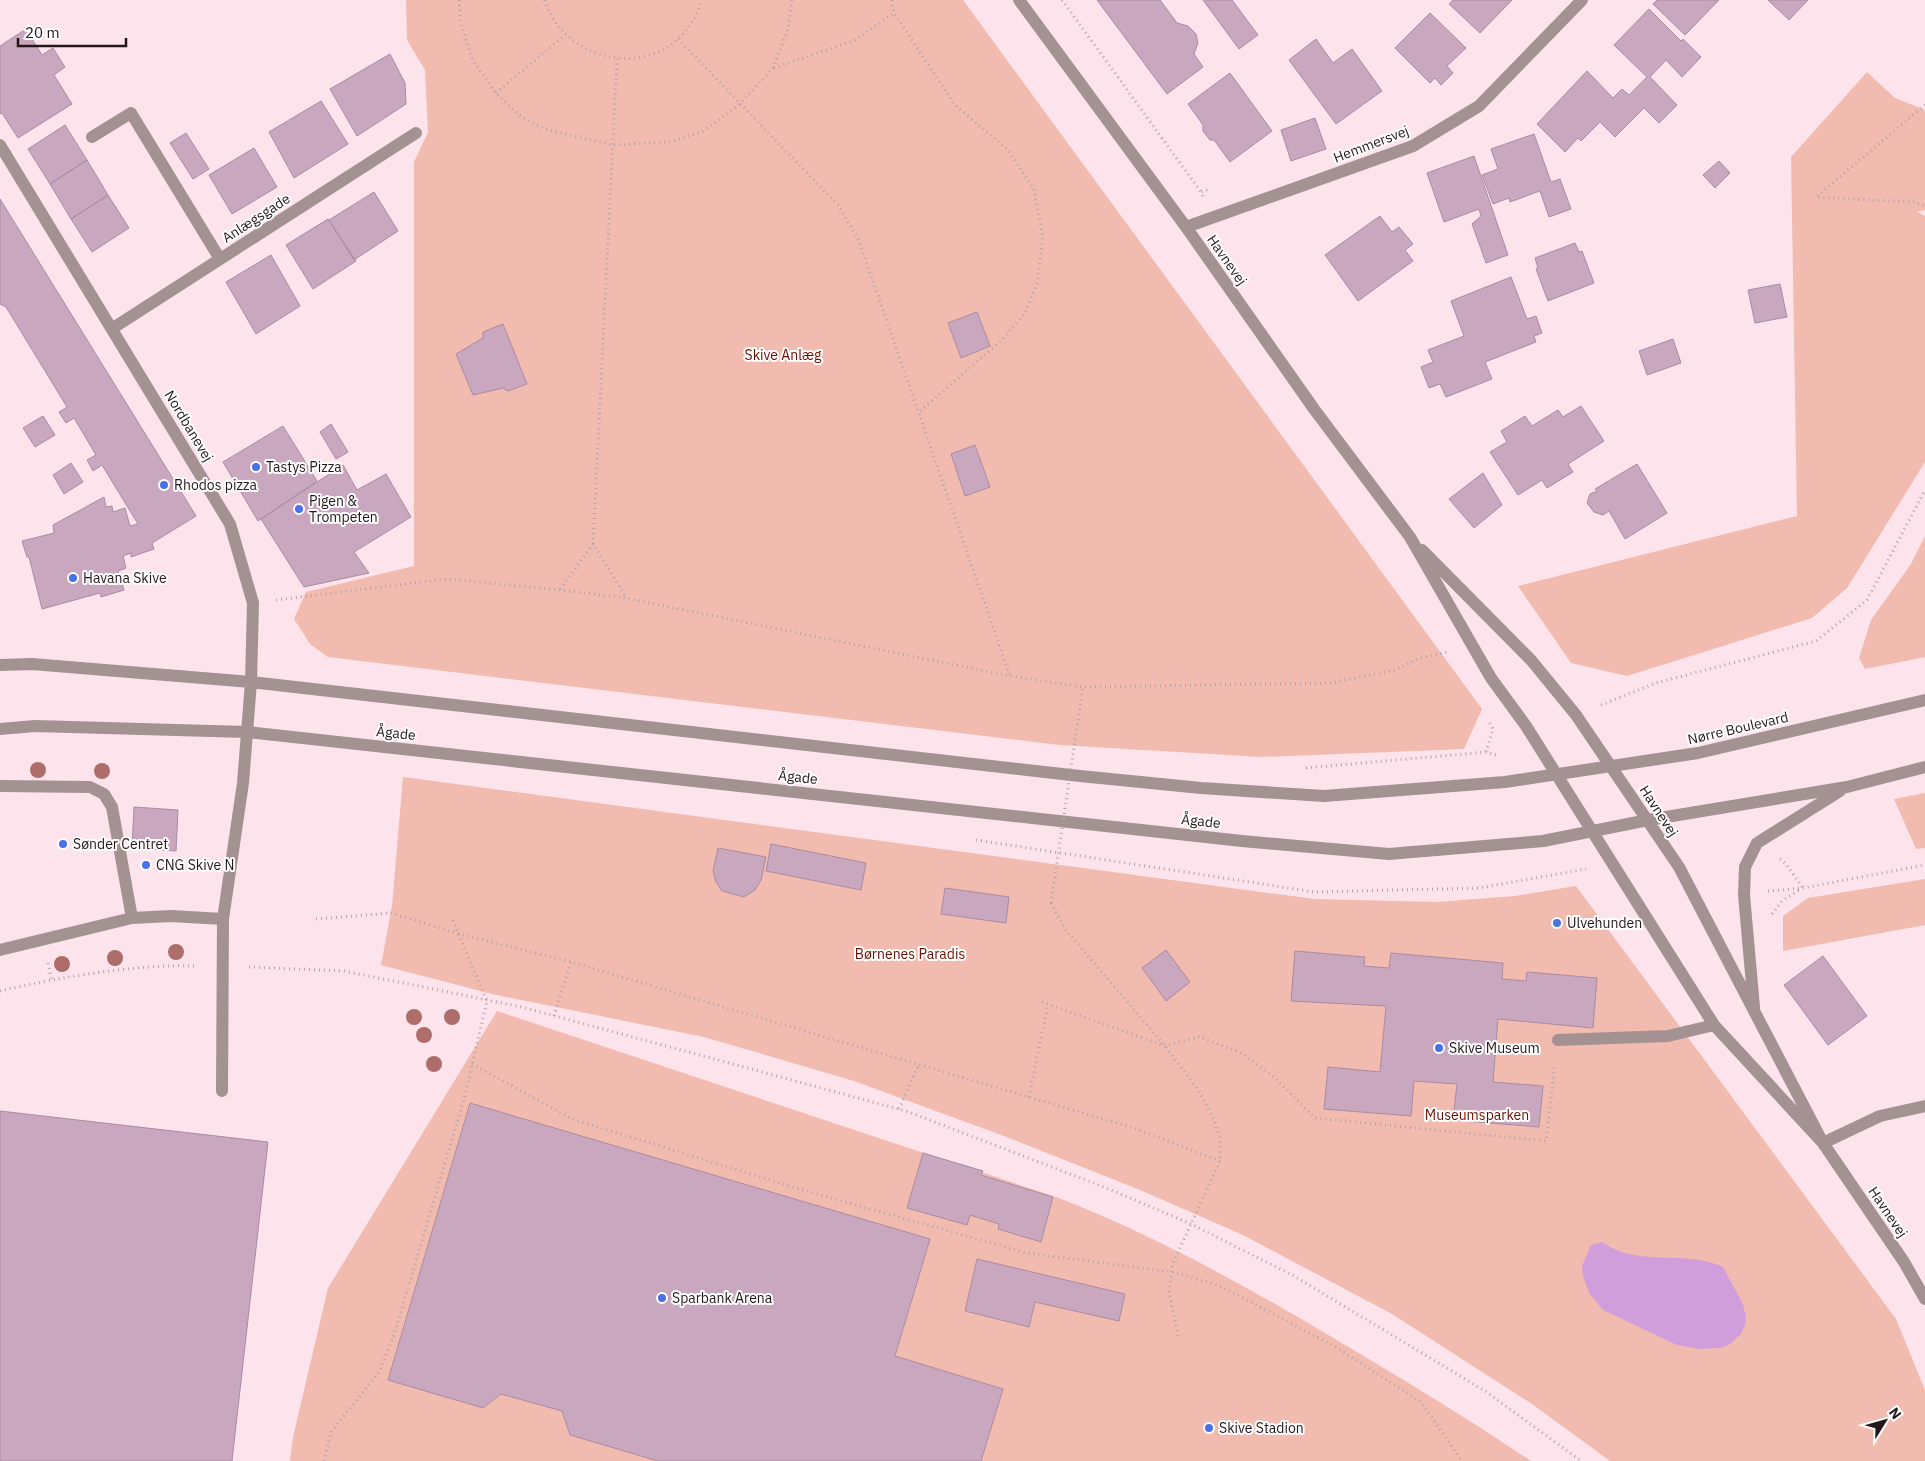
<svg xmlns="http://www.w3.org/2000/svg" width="1925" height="1461" viewBox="0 0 1925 1461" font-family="'IBM Plex Sans',sans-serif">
  <rect width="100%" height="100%" fill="#fde3eb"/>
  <path fill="#f1bbaf" d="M406 0H963L1482 709 1464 749 1262 757 1060 745 328 657 310 644 294 619 306 592 414 566V162L428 132 425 70 407 40Z
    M1867 72 1895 98 1925 110V210L1917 212 1925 216V462L1847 588 1812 618 1627 676 1571 663 1518 586 1797 516 1791 157Z
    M1925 536V657L1865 669 1859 658 1871 620 1911 564Z
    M403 777 1314 899 1437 902 1515 896 1576 886 1896 1319 1925 1390V1461H1610L1532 1404 1392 1314 1243 1235 1140 1190 1004 1136 854 1081 704 1037 492 994 381 965 392 906Z
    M1925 793V848L1916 849 1894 799Z
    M1925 879V925L1783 951V916L1808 898Z
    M497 1011 1059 1198C1156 1236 1246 1286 1335 1339 1401 1378 1467 1418 1531 1461H290L293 1437 328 1288Z"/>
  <path fill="#d09fdb" d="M1602 1242C1638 1268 1684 1249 1723 1267L1743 1304 1746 1317 1745 1325 1741 1334 1730 1344 1720 1348 1699 1349 1677 1345 1603 1310 1589 1293 1583 1276 1582 1266 1591 1245Z"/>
  <path fill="#c9a7be" stroke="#ab8ba1" d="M1097 0H1160L1177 23 1188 26 1196 34 1198 43 1194 54 1203 67 1167 94Z
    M1203 0H1232L1258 35 1239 49Z
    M1453 0H1512L1480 33 1449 4Z
    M1657 0H1719L1685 35 1653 4Z
    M1768 0H1808L1789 20Z
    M1649 9 1681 41 1683 39 1701 57 1682 77 1666 60 1650 77 1677 105 1659 123 1644 108 1615 137 1600 122 1581 141 1578 138 1565 152 1537 124 1587 71 1613 98 1622 89 1629 95 1647 77 1614 45Z
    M1430 13 1466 48 1447 66 1453 73 1441 85 1435 78 1430 83 1395 48Z
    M26 29 42 55 53 48 65 67 54 75 72 104 18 138 2 113 0 114V46Z
    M1316 39 1333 63 1352 49 1382 91 1336 124 1289 60Z
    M390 54 405 83 406 104 357 136 330 89Z
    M1230 73 1272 131 1230 162 1214 140H1210L1203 131V125L1188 104Z
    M321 101 348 144 294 178 269 132Z
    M1315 118 1326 149 1291 161 1281 130Z
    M65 125 87 160 50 184 28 149Z
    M186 133 209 169 193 179 170 143Z
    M1534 134 1551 182 1560 179 1571 209 1549 217 1540 191 1510 202 1509 198 1493 204 1482 175 1498 169 1491 149Z
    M254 148 277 187 232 214 209 175Z
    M1474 156 1508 255 1486 263 1472 224 1481 216 1479 209 1444 222 1427 173Z
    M87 160 108 195 71 219 50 184Z
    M1719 161 1730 173 1715 188 1703 175Z
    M374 192 398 231 354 260 329 220Z
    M108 195 129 228 92 252 71 219Z
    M0 199 196 516 152 543 154 549 131 557V553L123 556 126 568 118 571 124 590 101 597 100 593 42 609 29 557H27L22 541 54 533 53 525 104 497 106 507 112 506 113 512 125 508 130 526 138 524 102 465 93 471 87 460 96 455 74 418 66 423 59 412 67 407 6 307 0 304Z
    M1380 216 1392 232 1399 227 1413 244 1405 250 1413 261 1358 301 1325 255Z
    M328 219 356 261 313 289 286 245Z
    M1575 243 1579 252 1582 251 1594 283 1548 301 1536 269 1538 268 1535 258Z
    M271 255 300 306 256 334 226 282Z
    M1511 277 1527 319 1536 316 1542 333 1534 336 1536 342 1485 362 1492 379 1446 397 1440 384 1429 388 1421 367 1433 362 1428 350 1464 336 1451 301Z
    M1780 284 1787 317 1755 323 1748 290Z
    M977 312 990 346 961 358 948 323Z
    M503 324 527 384 508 391 503 388 473 395 456 354 483 338V332Z
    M1673 339 1681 363 1647 375 1639 351Z
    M1581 406 1604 441 1568 464 1573 472 1547 488 1542 480 1518 495 1490 452 1507 442 1501 431 1525 416 1532 426 1558 410 1563 417Z
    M43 416 55 435 35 447 23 428Z
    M331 424 348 452 336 459 320 432Z
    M283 426 317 481 258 521 223 462Z
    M975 445 990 487 965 496 951 454Z
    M71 463 83 482 64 494 53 475Z
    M1637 464 1667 513 1625 539 1609 511 1603 515 1594 512 1587 503 1590 494 1597 491 1595 489Z
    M343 465 357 490 386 474 411 517 354 552 369 573 304 587 261 519Z
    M1483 473 1502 505 1474 528 1449 499Z
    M134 807 178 810 176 851 132 848Z
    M771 844 866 863 861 890 766 871Z
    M718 848 766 857 761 880 755 890 744 897 722 891 716 882 713 871Z
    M945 888 1009 897 1006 923 941 914Z
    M1166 950 1190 982 1166 1001 1142 968Z
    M1295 951 1365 957 1364 966 1389 968 1391 953 1503 963 1502 979 1526 981 1527 972 1597 978 1593 1028 1498 1019 1493 1082 1543 1086 1539 1127 1453 1120 1457 1084 1414 1081 1411 1116 1324 1109 1328 1067 1380 1072 1386 1006 1291 1001Z
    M1823 956 1867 1016 1828 1045 1784 985Z
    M470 1103 930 1239 895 1356 1003 1389 981 1461H658L570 1435 562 1411 501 1394 483 1408 388 1380Z
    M0 1111 268 1142 232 1461H0Z
    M923 1153 983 1171 981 1175 1053 1197 1041 1242 998 1229 999 1224 970 1215 967 1225 907 1208Z
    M977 1259 1125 1294 1119 1321 1035 1302 1029 1327 965 1311Z"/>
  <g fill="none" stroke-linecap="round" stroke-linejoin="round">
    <path stroke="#b7a1a8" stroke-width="3" stroke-dasharray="1 4" stroke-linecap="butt" d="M459 0 461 25 473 61 496 93 519 115 544 129 613 145 669 142 702 132 740 104 773 68 788 29 792 0
      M545 0C561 55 635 78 678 39 690 28 697 14 702 0
      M892 0 894 13 955 105 1008 150 1034 190 1043 237 1037 284 1025 313 1003 339 919 412
      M1062 0 1201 192
      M678 39 838 205 859 241 1010 676
      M774 68 853 41 894 13
      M496 93 565 35
      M1925 105 1816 197 1914 202 1925 206
      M1203 196 1201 192 1209 189
      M593 544 617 59
      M560 589 593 544 626 597
      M276 600 446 579 560 590 626 598 1010 676 1083 687 1331 683 1395 670 1420 658 1447 652
      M1601 705 1656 683 1816 641 1867 600 1925 490
      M1486 752 1493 729 1488 720
      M1306 768 1486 752 1499 756
      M976 840 1315 892 1479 888 1586 869
      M1780 859 1786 864 1803 888
      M1768 891 1803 888 1925 865
      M1051 903 1065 929 1165 1046 1199 1091 1214 1119 1220 1140V1161L1173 1263 1169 1291 1178 1336
      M1772 914 1782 901 1801 889
      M316 919 391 913 456 933 571 962 1134 1128 1220 1161
      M48 963 52 982
      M249 967 344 971 522 1007 906 1111 1109 1189 1191 1224 1294 1276 1485 1391 1581 1461
      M0 991C60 977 136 964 197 966
      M1042 1002 1165 1046 1199 1037 1242 1053 1274 1077 1315 1118 1546 1141 1555 1063
      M554 1016 571 962
      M472 1064 572 1119 796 1188 1027 1253 1172 1272 1218 1285 1334 1346 1421 1402 1462 1461
      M1029 1097 1048 1004
      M899 1109 919 1064
      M324 1461 331 1432 379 1372 394 1335 464 1099 487 1001 452 919"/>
    <path stroke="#a49192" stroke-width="12" d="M1019 0 1186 227 1314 409 1410 537 1491 678 1526 726 1714 1025 1823 1143
      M92 137 131 113 220 259
      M0 145 230 524 253 603 251 682 243 783 223 919 222 1091
      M1186 227 1413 146 1479 106 1582 0
      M113 328 416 133
      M1422 550 1531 660 1576 715 1679 867 1823 1143 1904 1262 1925 1299
      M0 665 32 664 251 682 1080 776 1201 788 1324 796 1505 782 1698 753 1925 700
      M0 729 35 726 247 732 1242 841 1389 854 1543 841 1648 820 1847 787 1925 767
      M0 786 90 787 104 794 112 807 132 918
      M0 950 132 918 171 916 223 919
      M1754 1007 1744 895 1745 867 1757 843 1840 791
      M1558 1040 1668 1036 1714 1025
      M1823 1143 1880 1116 1925 1106"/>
    <path stroke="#b7a1a8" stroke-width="3" stroke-dasharray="1 4" stroke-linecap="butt" d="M1051 903 1083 687"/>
  </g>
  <g fill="#ad6d6a">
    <circle cx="38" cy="770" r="8"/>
    <circle cx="102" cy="771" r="8"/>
    <circle cx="176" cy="952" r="8"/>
    <circle cx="115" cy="958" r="8"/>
    <circle cx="62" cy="964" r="8"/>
    <circle cx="414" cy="1017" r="8"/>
    <circle cx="452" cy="1017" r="8"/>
    <circle cx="424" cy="1035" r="8"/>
    <circle cx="434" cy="1064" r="8"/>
  </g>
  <g fill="#4872e5" stroke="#fff" stroke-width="2">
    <circle cx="256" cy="467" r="5"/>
    <circle cx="164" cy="485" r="5"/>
    <circle cx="299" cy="509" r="5"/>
    <circle cx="73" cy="578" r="5"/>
    <circle cx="63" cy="844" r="5"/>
    <circle cx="146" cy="865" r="5"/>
    <circle cx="1557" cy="923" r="5"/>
    <circle cx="1439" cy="1048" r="5"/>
    <circle cx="662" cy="1298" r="5"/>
    <circle cx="1209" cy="1428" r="5"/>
  </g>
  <g text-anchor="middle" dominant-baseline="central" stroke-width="4" stroke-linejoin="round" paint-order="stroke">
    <g font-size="14" fill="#24161b" stroke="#fff">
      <text transform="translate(1371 144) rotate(-21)">Hemmersvej</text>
      <text transform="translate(256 218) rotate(-33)">Anlægsgade</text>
      <text transform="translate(1227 260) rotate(55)">Havnevej</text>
      <text transform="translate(189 426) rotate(59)">Nordbanevej</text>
      <text transform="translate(1738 728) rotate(-13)">Nørre Boulevard</text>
      <text transform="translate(396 733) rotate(6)">Ågade</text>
      <text transform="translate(798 777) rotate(6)">Ågade</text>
      <text transform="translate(1659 811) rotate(57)">Havnevej</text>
      <text transform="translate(1201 821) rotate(6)">Ågade</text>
      <text transform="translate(1888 1212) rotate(56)">Havnevej</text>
    </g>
    <g font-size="14" fill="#6b0d00" stroke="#fff">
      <text x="783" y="355">Skive Anlæg</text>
      <text x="910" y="954">Børnenes Paradis</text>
      <text x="1477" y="1115">Museumsparken</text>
    </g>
    <g font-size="14" fill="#24161b" stroke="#fff" text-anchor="start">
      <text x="266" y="467">Tastys Pizza</text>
      <text x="174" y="485">Rhodos pizza</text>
      <text x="309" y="501">Pigen &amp;<tspan x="309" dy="16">Trompeten</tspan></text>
      <text x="83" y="578">Havana Skive</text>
      <text x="73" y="844">Sønder Centret</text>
      <text x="156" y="865">CNG Skive N</text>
      <text x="1567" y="923">Ulvehunden</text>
      <text x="1449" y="1048">Skive Museum</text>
      <text x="672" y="1298">Sparbank Arena</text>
      <text x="1219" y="1428">Skive Stadion</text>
    </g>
  </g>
  <g transform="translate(1885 1421) rotate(53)" stroke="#ffffff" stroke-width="4" paint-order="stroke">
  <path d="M0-4L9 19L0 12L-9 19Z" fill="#24161b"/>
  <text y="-8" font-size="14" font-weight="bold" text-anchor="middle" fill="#24161b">N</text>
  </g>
  <path d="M18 38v8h108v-8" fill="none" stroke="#24161b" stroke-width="2.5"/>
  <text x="25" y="38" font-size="15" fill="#24161b" stroke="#ffffff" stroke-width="4" paint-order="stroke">20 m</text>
</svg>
